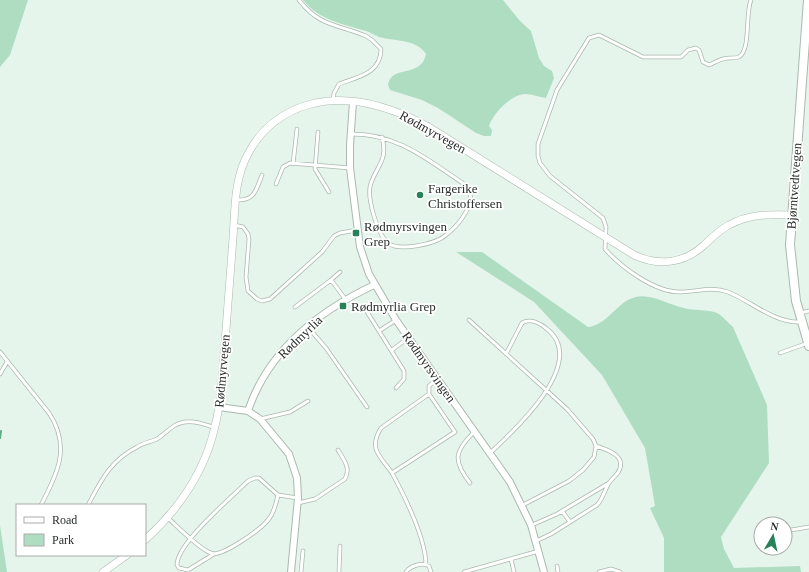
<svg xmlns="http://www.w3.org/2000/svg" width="809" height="572" viewBox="0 0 809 572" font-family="Georgia,serif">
  <rect width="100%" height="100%" fill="#e5f5eb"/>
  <path fill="#afddc2" d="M0 0H28L10 55 0 67Z
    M303 0H503L520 21 531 31 539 58 544 66 552 71 554 78 546 98C539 97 532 94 525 94 510 95 493 114 489 126L492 130 491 136H484L476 133 438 108 422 100 390 90 388 85C391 64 421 79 426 54 417 40 398 41 383 38 377 37 372 33 366 31 343 24 319 20 303 0Z
    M456 252H482L588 327C608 325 617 301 636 297 651 293 669 305 684 308 694 311 708 309 717 313 723 316 728 323 733 327L767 405 769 463 721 537 724 549 734 568 800 566 801 572H664V538L650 508 655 506 645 448 602 375 534 302Z
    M0 525 7 572H0Z"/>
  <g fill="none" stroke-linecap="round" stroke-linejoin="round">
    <path stroke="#61ac84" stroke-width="2" d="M0 438 1 431"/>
    <defs>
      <path id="service" d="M299 0C320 27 337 24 366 36L372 40 381 49C381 74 357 77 339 84L334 93 333 101
        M751 0C745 14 751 50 739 57 734 59 728 57 723 59 718 60 714 63 709 65L703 62 699 50 696 48 688 50 681 57H643L599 35 589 38 557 90 538 144V156L540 163 550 176 603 218 606 227 605 249C621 267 654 292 680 292 697 292 711 286 728 292 751 301 775 324 801 322
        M318 132 315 169 329 192
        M350 134C398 133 429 161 467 186 478 202 459 225 446 235 436 244 399 252 388 243 377 234 366 196 371 183 378 164 388 160 382 137
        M293 164 297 129
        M276 184 283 167 290 163 350 168
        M236 200C255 201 256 190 262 175
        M234 225 243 227 248 234 249 239 246 277 248 291 257 299 262 301 270 299 322 252 334 236 340 233 357 230
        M331 280 340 272
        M295 307 331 280 346 300
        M364 307 404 371V379L396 388
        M800 313 809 311
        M469 320 567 409 593 439 596 446 594 457 583 470 569 481 523 505
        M307 326 326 348 367 407
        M379 331 396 320
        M392 350 408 338
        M0 352 49 413C71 446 58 473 41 505
        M780 353 808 343
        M0 374 7 362
        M429 394 455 432 392 473C380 456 368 449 381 428L429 394V386L437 379
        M260 419 290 412 308 401
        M490 453C515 430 589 362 547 329 540 323 530 318 522 323L506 354
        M392 473C405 497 425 537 426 564
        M470 483C452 460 455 451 474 432
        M278 495 298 498
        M298 503 315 499 345 479C351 468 344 460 338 450
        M88 505C102 479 110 461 137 447 143 443 150 442 157 439 163 435 168 430 174 426 186 418 201 423 213 427
        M562 511 570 522
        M168 518C178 527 199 549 211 553 221 558 261 529 268 520 274 513 276 505 278 495L259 478H255L248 481C231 498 177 543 177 565L179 568 188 570 214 554
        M532 525 557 514 609 483
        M785 531 809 527
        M756 537 761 536
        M536 541 551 534 597 505C603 499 604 491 609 483 611 480 614 477 617 474 629 457 609 450 596 446
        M511 559 514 572
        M557 566 558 572
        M301 572 303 551
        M339 572 340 546
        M406 572C410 566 422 562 429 566L431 572
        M464 572 539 551
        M599 572 611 569 620 572"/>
      <path id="minor" d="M353 102 350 145V168L360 247 369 274 396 320 510 482 531 525 544 572
        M219 407 248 411
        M291 572 298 498 297 478 289 454 260 419 248 411C268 351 319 311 374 285"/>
      <path id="tertiary" d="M145 540C179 509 205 472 215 426 221 403 222 379 224 356 227 317 230 278 233 238 235 210 234 179 248 154 261 128 284 111 311 104 350 94 393 108 427 126L634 255C658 266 683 264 703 246 711 239 719 230 729 225 749 214 769 214 792 215
        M103 572 127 555"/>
      <path id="secondary" d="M808 0 790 245 796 301 809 346"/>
    </defs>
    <use href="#service" stroke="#aab9b0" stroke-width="4.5"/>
    <use href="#minor" stroke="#aab9b0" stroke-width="8"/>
    <use href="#tertiary" stroke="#aab9b0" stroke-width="8"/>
    <use href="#secondary" stroke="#aab9b0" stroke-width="10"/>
    <use href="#service" stroke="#fff" stroke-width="3"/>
    <use href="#minor" stroke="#fff" stroke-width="6"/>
    <use href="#tertiary" stroke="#fff" stroke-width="7"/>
    <use href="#secondary" stroke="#fff" stroke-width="8"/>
  </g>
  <g fill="#278259" stroke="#fff" stroke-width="1.5">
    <circle cx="420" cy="195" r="4"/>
    <rect x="352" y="229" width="8" height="8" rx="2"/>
    <rect x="339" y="302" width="8" height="8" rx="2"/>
  </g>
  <g text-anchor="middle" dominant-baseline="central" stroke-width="3.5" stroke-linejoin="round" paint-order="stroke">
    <g font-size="13" fill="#282e2b" stroke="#fff">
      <text transform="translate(433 132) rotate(29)">Rødmyrvegen</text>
      <text transform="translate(794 186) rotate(-86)">Bjørntvedtvegen</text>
      <text transform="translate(300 337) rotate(-44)">Rødmyrlia</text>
      <text transform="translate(429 367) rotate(55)">Rødmyrsvingen</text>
      <text transform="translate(222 371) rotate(-85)">Rødmyrvegen</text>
    </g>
    <g font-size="13" fill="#282e2b" stroke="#fff" text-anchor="start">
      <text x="428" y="188">Fargerike<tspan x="428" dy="15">Christoffersen</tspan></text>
      <text x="364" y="226">Rødmyrsvingen<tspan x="364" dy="15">Grep</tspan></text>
      <text x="351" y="306">Rødmyrlia Grep</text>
    </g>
  </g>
  <rect x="16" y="504" width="130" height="52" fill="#ffffff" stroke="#a9abaa"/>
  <rect x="24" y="517" width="20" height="6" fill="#ffffff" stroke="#a9abaa"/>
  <text x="52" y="524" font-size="12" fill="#282e2b">Road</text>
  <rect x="24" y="534" width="20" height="12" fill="#afddc2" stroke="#a9abaa"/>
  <text x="52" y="544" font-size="12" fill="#282e2b">Park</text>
  <g transform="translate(773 536) rotate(9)"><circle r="19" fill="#ffffff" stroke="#a9abaa"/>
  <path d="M0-3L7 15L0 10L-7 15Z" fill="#278259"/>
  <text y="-6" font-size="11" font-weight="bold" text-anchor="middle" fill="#282e2b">N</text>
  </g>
</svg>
